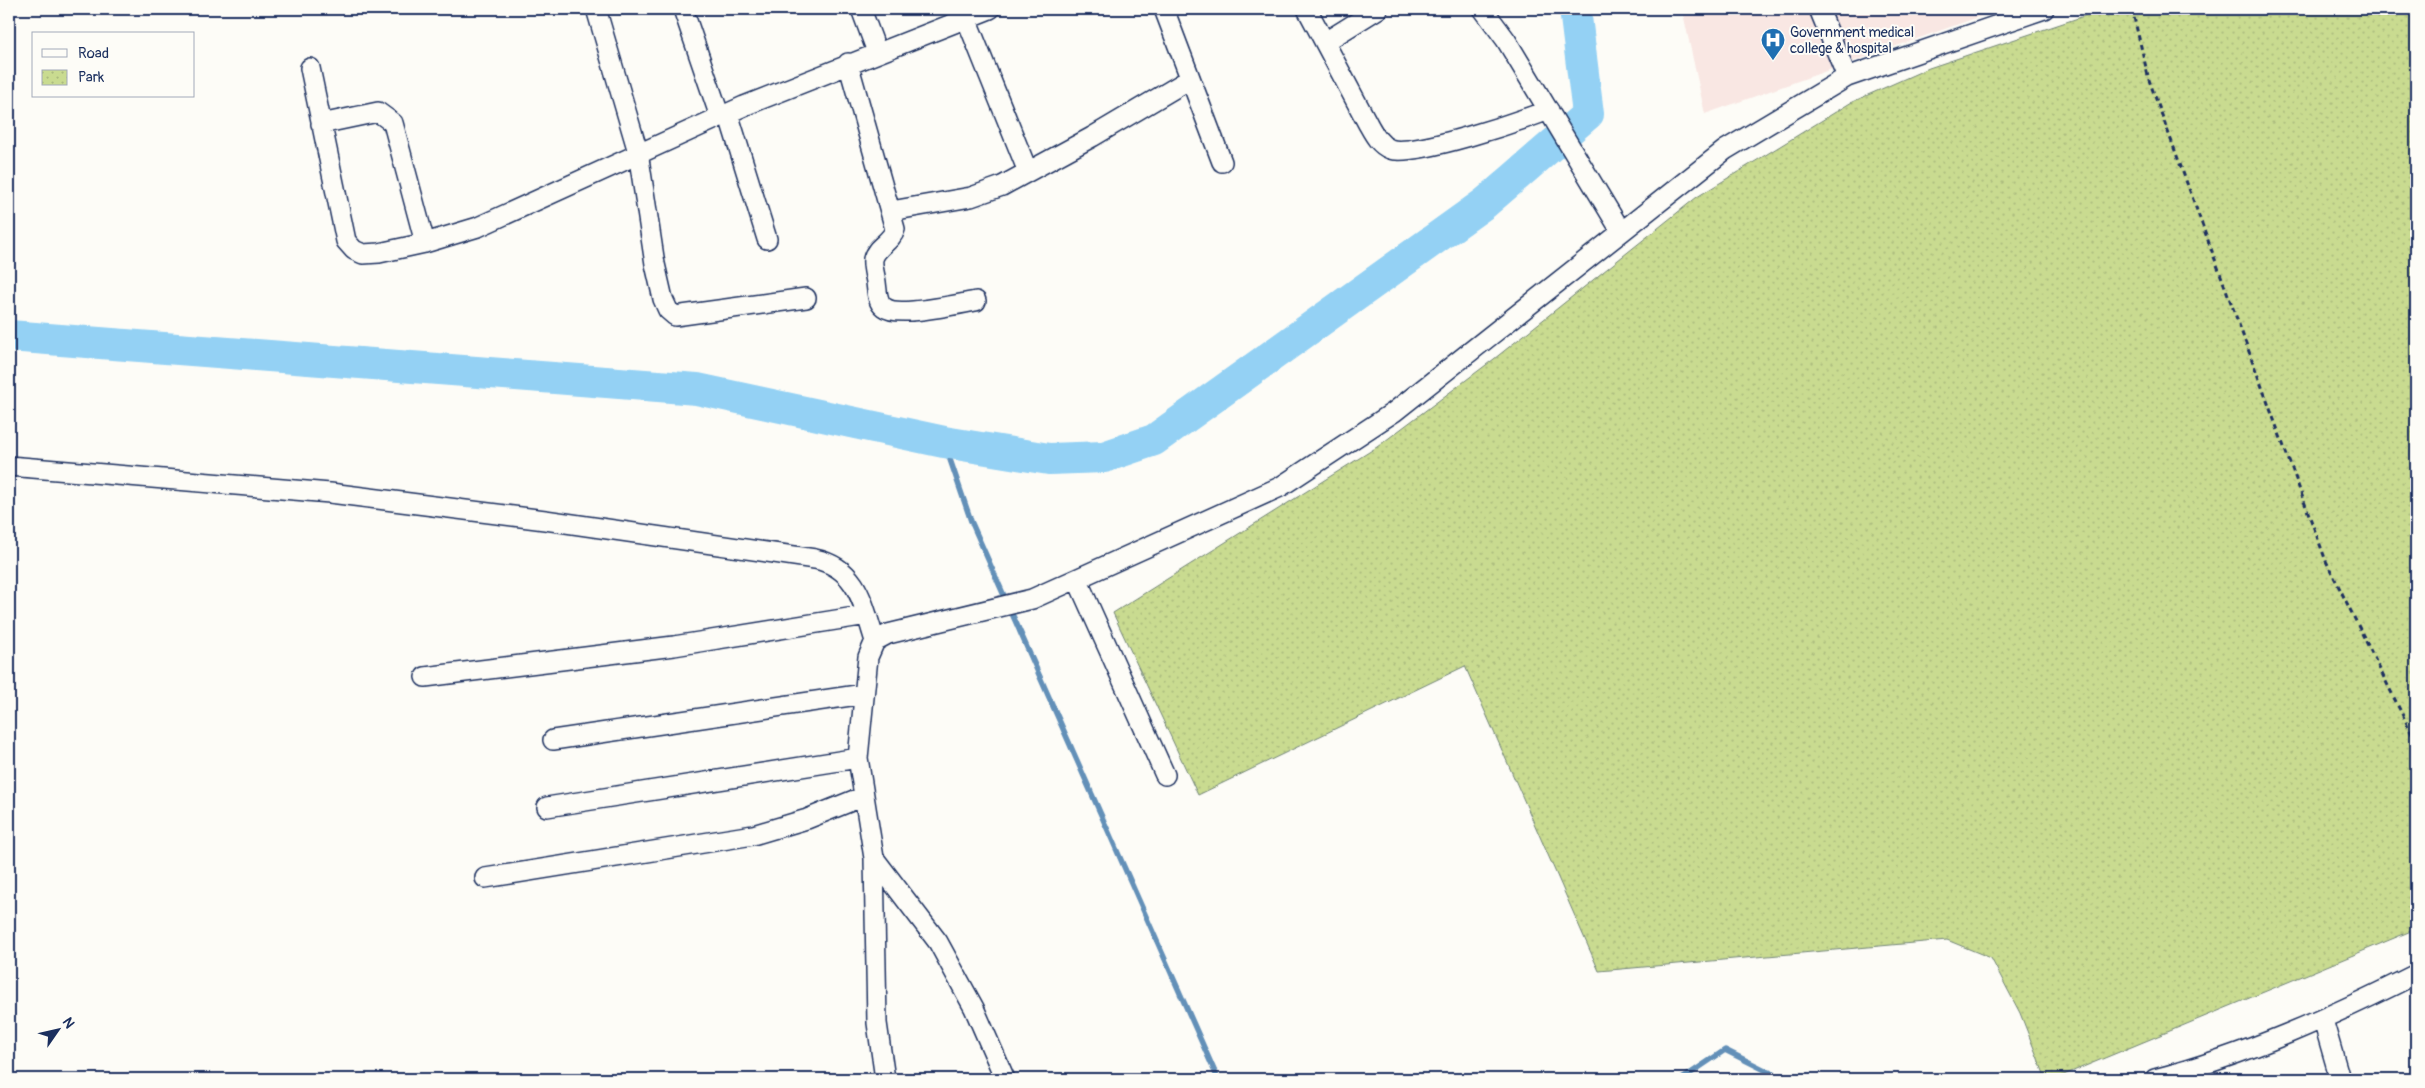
<svg xmlns="http://www.w3.org/2000/svg" width="2425" height="1088" viewBox="0 0 2425 1088" font-family="Pangolin,sans-serif">
  <defs>
    <pattern id="park-dots" width="8" height="8" patternUnits="userSpaceOnUse" patternTransform="scale(1.25)"><rect width="8" height="8" fill="#c9db90"/><path d="M2 2h.1M6 6h.1" fill="none" stroke="#acbc7f" stroke-width="1.8" stroke-linecap="round"/></pattern>
  </defs>
  <rect width="100%" height="100%" fill="#fdfcf7"/>
  <filter id="ink" filterUnits="userSpaceOnUse"><feTurbulence type="fractalNoise" baseFrequency=".02" numOctaves="2"/><feDisplacementMap in="SourceGraphic" scale="10" xChannelSelector="R" yChannelSelector="G"/><feConvolveMatrix kernelMatrix="1 2 1 2 8 2 1 2 1" color-interpolation-filters="sRGB"/></filter>
  <g filter="url(#ink)">
    <path fill="#f9e7e3" d="M1682 9H2001L1705 114Z"/>
    <path fill="url(#park-dots)" stroke="#728577" d="M2105 9H2416V929L2054 1079H2046L2020 1013 1991 958 1947 940 1599 971 1465 666 1198 795 1113 613 1377 447 1494 359 1697 197 1852 102 1929 68Z"/>
    <g fill="none" stroke-linecap="round" stroke-linejoin="round">
      <path stroke="#6490b8" stroke-width="5.5" d="M944 442 971 521 1218 1079
        M1682 1079 1725 1050 1783 1079"/>
      <path stroke="#94d1f4" stroke-width="32" d="M9 336 697 389 944 442 1049 459 1104 457 1154 440 1485 203 1588 114 1575 9"/>
      <defs>
        <path id="minor" d="M683 9 720 117
          M861 9 877 52
          M1164 9 1222 162
          M1307 9 1368 124C1373 133 1379 145 1390 149 1412 158 1522 120 1549 110
          M1483 9 1506 40 1621 231
          M1819 9 1847 77
          M597 12 638 152 655 264 663 299 668 310 675 316 806 298
          M966 18 1028 172
          M1325 42 1378 9
          M848 63 895 229C892 242 876 246 873 259 872 266 875 275 876 282 877 290 877 302 884 307 897 318 958 304 976 301
          M310 68 346 241 354 250 363 254 379 253 425 243 478 227 744 106 990 9
          M728 113 767 239
          M321 124 378 112 393 123 425 243
          M891 211 971 197 1002 186 1092 137 1190 79
          M9 466 330 493 545 520 815 559C858 568 863 604 875 641
          M1077 579 1165 775
          M425 677 674 646 867 615
          M553 740 864 694
          M547 807 858 758
          M874 858 938 942 974 1008 1005 1079
          M485 878 753 835 807 819 864 796
          M2323 1020 2340 1079
          M885 1079 877 1023 874 858 858 758 868 657 875 641 888 634 1032 599 1280 487 1394 412 1725 150 1847 77 2044 9
          M2155 1079C2246 1055 2333 1016 2416 974"/>
      </defs>
      <use href="#minor" stroke="#1b2f5e" stroke-width="22"/>
      <path stroke="#1b2f5e" stroke-width="3" stroke-dasharray="5 4" stroke-linecap="butt" d="M2132 9 2149 80 2326 561 2416 742"/>
      <use href="#minor" stroke="#fdfcf7" stroke-width="19"/>
    </g>
  </g>
  <defs>
    <symbol id="hospital-pin" viewBox="-11 -11 22 30"><path d="M0 17L-7.5 6A9.5 9.5 0 1 1 7.5 6Z" fill="#1f6fb2" stroke="#fdfcf7"/><path d="M-5-5h3v3.5h4V-5h3V5h-3V1.5h-4V5h-3Z" fill="#fff"/></symbol>
  </defs>
  <g fill-rule="evenodd">
    <use href="#hospital-pin" x="1759" y="26" width="28" height="38"/>
  </g>
  <g text-anchor="middle" dominant-baseline="central" stroke-width="4" stroke-linejoin="round" paint-order="stroke">
    <g font-size="14" fill="#1b2f5e" stroke="#fdfcf7" text-anchor="start">
      <text x="1790" y="32">Government medical<tspan x="1790" dy="16">college &amp; hospital</tspan></text>
    </g>
  </g>
  <rect width="2425" height="1088" fill="none" stroke="#fdfcf7" stroke-width="30"/>
  <rect x="15" y="15" width="2395" height="1058" fill="none" stroke="#1b2f5e" stroke-width="2" filter="url(#ink)"/>
  <rect x="32" y="32" width="162" height="65" fill="#fdfcf7" stroke="#a3aaba"/>
  <rect x="42" y="49" width="25" height="8" fill="#fdfcf7" stroke="#a3aaba"/>
  <text x="78" y="58" font-size="15" fill="#1b2f5e">Road</text>
  <rect x="42" y="70" width="25" height="15" fill="url(#park-dots)" stroke="#a3aaba"/>
  <text x="78" y="82" font-size="15" fill="#1b2f5e">Park</text>
  <g transform="translate(58 1030) rotate(56)" stroke="#fdfcf7" stroke-width="4" paint-order="stroke">
  <path d="M0-4L9 19L0 12L-9 19Z" fill="#1b2f5e"/>
  <text y="-8" font-size="14" font-weight="bold" text-anchor="middle" fill="#1b2f5e">N</text>
  </g>
</svg>
